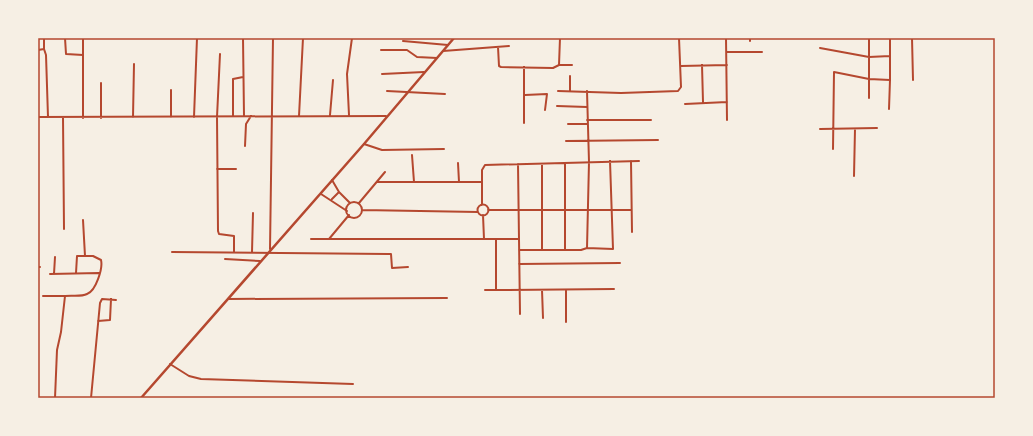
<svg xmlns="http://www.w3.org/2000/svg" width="1033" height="436" font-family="'Source Sans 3',sans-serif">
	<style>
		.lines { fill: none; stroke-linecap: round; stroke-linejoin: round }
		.minor { stroke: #b5482f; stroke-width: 2 }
		.tertiary { stroke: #b5482f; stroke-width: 2.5 }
		.neatline { fill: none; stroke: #b5482f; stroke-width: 1.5 }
	</style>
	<rect width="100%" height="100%" fill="#f6efe4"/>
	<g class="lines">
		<path class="minor" d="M65,38L66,54L83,55
			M83,38V118
			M243,38L244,116
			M726,38L727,120
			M912,38L913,80
			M403,41L448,45
			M750,41V38
			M498,47L499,66L501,67L553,68L559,65H572
			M820,48L869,57L890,56
			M44,49V38
			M38,50L44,49L46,55L48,117
			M381,50H407L417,57L437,58
			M443,51L509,46
			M727,52H762
			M220,54L217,117L218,231L219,234L234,236V251
			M559,65L560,38
			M702,65L703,102
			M681,66L727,65
			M382,74L424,72
			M570,76V90
			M101,83V118
			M387,91L445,94
			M558,91L621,93L678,91L681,87L679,38
			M587,91L589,162L587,248
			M525,95L547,94L545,110
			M869,98V38
			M685,104L727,102
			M557,106L587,107
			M889,109L890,80
			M330,115L333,80
			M349,115L347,74L352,38
			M233,116V79L243,77
			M299,116L303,38
			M38,117L386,116
			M63,117L64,229
			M133,117L134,64
			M171,117V90
			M194,117L197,38
			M587,120H651
			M524,123V67
			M568,124H587
			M820,129L877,128
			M566,141L658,140
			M364,144L382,150L444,149
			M245,146L246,124L251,116
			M833,149L834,72L869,79L890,80V38
			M412,155L414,182
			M631,161L632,232
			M458,163L459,182
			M518,164L520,314
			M542,164V250
			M565,164V250
			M217,169H236
			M854,176L855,129
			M332,180L339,192L350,203
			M377,182H482
			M321,194L347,211
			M332,199L339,192
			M346 210a8 8 0 1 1 16 0a8 8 0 1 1-16 0Z
			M359,203L385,172
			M477.5 210a5.5 5.5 0 1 1 11 0a5.5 5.5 0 1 1-11 0Z
			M482,205V170L485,165L639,161
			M362,210L478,212
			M488,210H631
			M83,220L85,256
			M311,239H484L483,215
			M329,239L349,215
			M484,239H519
			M496,239V290L614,289
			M270,249L273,38
			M519,250H581L587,248L613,249L610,161
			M172,252L388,254H391L392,268L408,267
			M252,252L253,213
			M225,259L260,261
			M519,264L620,263
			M38,267H40
			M50,274L99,273
			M54,274L55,257
			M485,290H496
			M542,290L543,318
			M566,290V322
			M43,296H65
			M228,299L447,298
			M98,321L110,320L111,299
			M170,364L189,376L201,379L353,384
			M55,398L57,350L61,332L65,296C72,295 81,297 87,294C96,291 103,268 101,260L93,256H77L76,273
			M91,398L100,303L102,299L116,300"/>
		<path class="tertiary" d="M141,398L364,144L454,38"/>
	</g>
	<rect width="1033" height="436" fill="none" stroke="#f6efe4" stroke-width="78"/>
	<rect x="39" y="39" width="955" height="358" class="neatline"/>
</svg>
